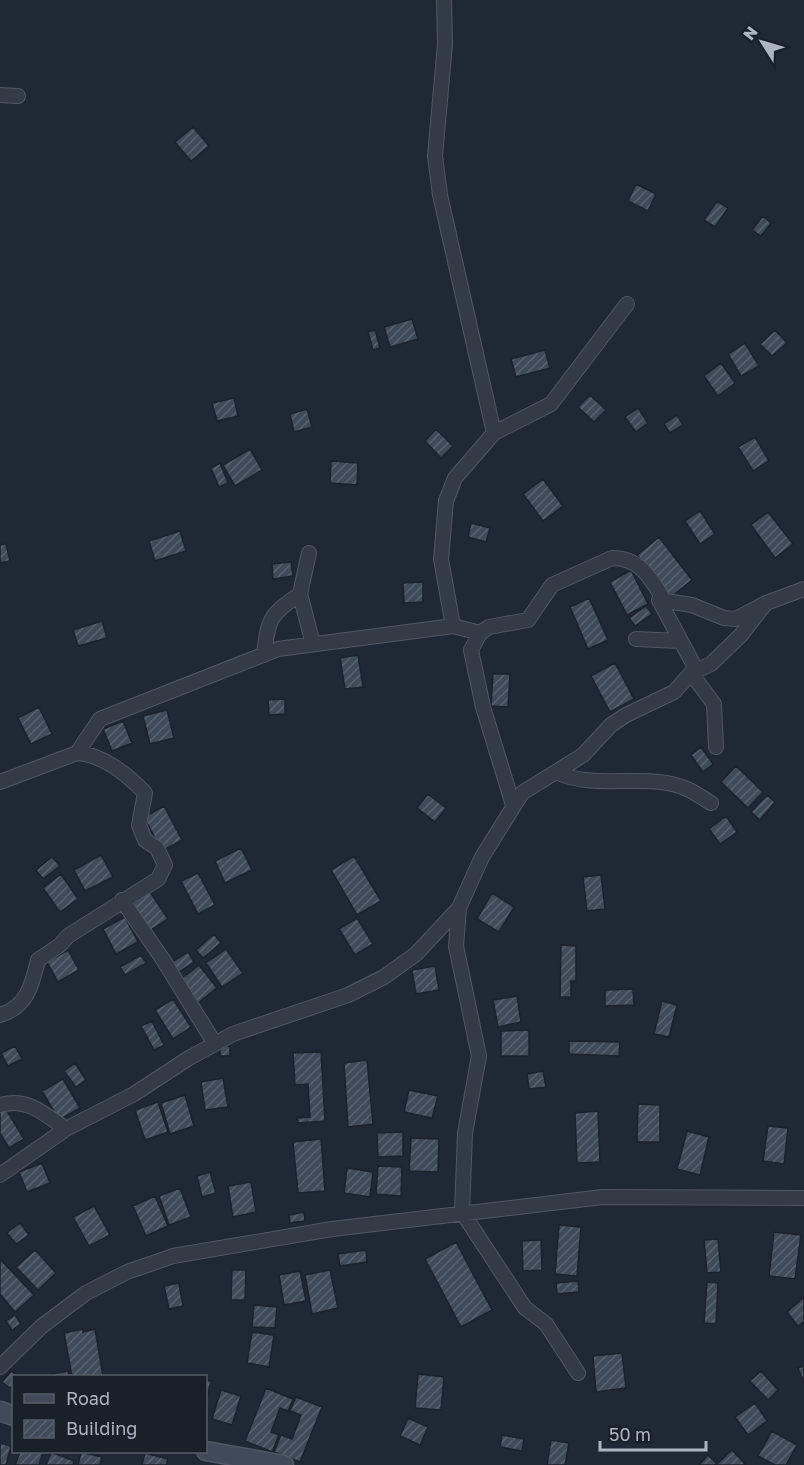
<svg xmlns="http://www.w3.org/2000/svg" width="804" height="1465" font-family="'Golos Text',sans-serif">
	<style>
		.building { fill: url(#building-hatch); stroke: #1a222c; stroke-width: 1.5 }
		.lines { fill: none; stroke-linecap: round; stroke-linejoin: round }
		.street-casing { stroke: #505864; stroke-width: 16 }
		.secondary-casing { stroke: #505864; stroke-width: 21 }
		.street { stroke: #333b46; stroke-width: 14 }
		.secondary { stroke: #414a59; stroke-width: 18 }
	</style>
	<defs>
		<pattern id="building-hatch" width="6" height="6" patternUnits="userSpaceOnUse" patternTransform="scale(1.5)"><rect width="6" height="6" fill="#404b5a"/><path d="M-1 1l2-2M0 6l6-6M5 7l2-2" fill="none" stroke="#596370"/></pattern>
	</defs>
	<rect width="100%" height="100%" fill="#1f2935"/>
	<path class="building" d="M193,127L209,146L191,161L175,142Z
		M636,184L656,194L648,211L628,201Z
		M717,201L728,208L715,227L704,220Z
		M763,216L771,223L761,236L752,230Z
		M412,319L418,339L390,347L384,327Z
		M375,330L380,348L373,350L368,332Z
		M775,330L787,343L772,356L760,344Z
		M745,343L759,366L741,376L728,354Z
		M545,350L550,368L516,377L511,359Z
		M721,363L735,383L718,396L704,376Z
		M590,395L606,410L594,422L578,407Z
		M234,398L238,416L217,421L212,403Z
		M638,408L648,423L636,432L625,417Z
		M307,409L312,427L294,432L290,414Z
		M677,415L683,425L670,433L664,424Z
		M436,429L453,446L441,458L425,441Z
		M755,437L769,461L753,471L738,447Z
		M250,449L262,470L235,486L223,465Z
		M331,461L358,463L357,485L330,483Z
		M220,463L228,483L219,487L211,468Z
		M543,479L563,506L543,521L523,494Z
		M700,511L715,534L700,544L685,521Z
		M768,512L793,544L775,558L751,525Z
		M471,523L490,528L486,542L468,537Z
		M180,531L186,551L155,561L149,541Z
		M659,537L692,580L671,597L637,555Z
		M6,544L10,561L0,563V545Z
		M291,562L293,576L273,579L272,564Z
		M631,570L648,604L627,615L610,582Z
		M423,582V602L404,603L403,583Z
		M589,598L608,640L588,649L570,607Z
		M646,606L652,614L635,626L629,618Z
		M102,621L107,638L78,646L73,630Z
		M358,655L363,687L345,689L340,658Z
		M615,663L634,699L610,712L591,676Z
		M493,674H510L508,707L491,706Z
		M285,699V714L269,715L268,700Z
		M39,707L52,734L31,744L18,718Z
		M167,710L174,738L150,744L143,716Z
		M123,721L132,743L112,751L103,729Z
		M701,747L713,764L703,772L691,755Z
		M736,766L763,792L748,808L721,782Z
		M428,794L446,808L435,822L417,808Z
		M767,795L775,802L760,820L751,812Z
		M164,806L182,840L162,851L144,817Z
		M726,816L737,832L720,844L709,829Z
		M241,848L252,870L225,883L215,861Z
		M101,855L113,877L85,891L74,870Z
		M354,856L381,901L357,915L331,870Z
		M52,857L60,866L43,879L36,870Z
		M198,873L215,905L198,914L181,881Z
		M61,874L78,899L60,912L43,888Z
		M601,875L605,909L587,911L583,877Z
		M150,892L168,919L148,932L130,906Z
		M492,893L514,907L499,932L477,919Z
		M125,917L138,942L116,954L103,929Z
		M357,918L373,944L355,955L339,929Z
		M214,934L221,943L203,958L196,950Z
		M561,945L576,946V981H571V997H560Z
		M226,949L243,973L222,987L206,963Z
		M68,950L79,970L58,982L47,962Z
		M188,952L194,962L179,972L172,962Z
		M141,955L146,963L125,975L120,967Z
		M199,965L217,988L198,1003L180,980Z
		M435,966L439,990L416,994L412,970Z
		M633,989L634,1005L605,1006V990Z
		M517,996L521,1022L498,1027L493,1000Z
		M173,999L191,1027L173,1039L155,1010Z
		M662,1001L677,1005L669,1037L654,1034Z
		M152,1021L164,1045L154,1050L141,1026Z
		M529,1030V1056H501V1031Z
		M569,1041L620,1042L619,1056L569,1054Z
		M15,1046L22,1059L8,1066L1,1053Z
		M220,1046H230V1056H220Z
		M321,1052L325,1121L298,1123L297,1118L310,1117L308,1084L295,1085L293,1053Z
		M367,1060L373,1124L348,1127L344,1063Z
		M75,1063L86,1080L76,1087L64,1071Z
		M543,1071L546,1087L529,1089L527,1074Z
		M223,1078L228,1107L205,1110L201,1082Z
		M63,1079L80,1108L59,1120L42,1091Z
		M409,1090L438,1096L432,1118L404,1112Z
		M185,1095L194,1126L170,1134L161,1103Z
		M158,1102L168,1132L145,1140L135,1110Z
		M638,1104L660,1105V1142H637Z
		M4,1106L24,1139L9,1148L0,1133V1108Z
		M598,1111L600,1162L577,1163L575,1113Z
		M768,1126L788,1128L784,1164L763,1161Z
		M687,1131L709,1137L700,1175L677,1169Z
		M403,1132V1156L378,1157L377,1133Z
		M411,1138L439,1139L438,1172L409,1171Z
		M321,1139L325,1191L298,1193L293,1142Z
		M42,1163L50,1183L27,1192L19,1172Z
		M378,1166L402,1167L401,1196L376,1194Z
		M347,1168L373,1172L370,1197L344,1193Z
		M210,1172L216,1193L202,1197L197,1176Z
		M251,1182L256,1212L233,1217L228,1186Z
		M180,1188L191,1217L169,1225L159,1196Z
		M155,1196L168,1226L146,1236L133,1206Z
		M94,1206L110,1235L89,1246L73,1217Z
		M304,1212L305,1221L290,1223L289,1215Z
		M20,1223L29,1235L16,1244L7,1233Z
		M559,1225L581,1227L577,1276L555,1274Z
		M774,1232L801,1235L795,1279L769,1276Z
		M718,1239L721,1272L707,1273L704,1240Z
		M541,1240L542,1270L523,1271L522,1241Z
		M456,1242L492,1310L461,1327L425,1259Z
		M35,1250L56,1273L38,1290L16,1267Z
		M366,1250L367,1262L340,1266L338,1254Z
		M0,1259L34,1295L15,1312L0,1294Z
		M232,1270H246L245,1300H231Z
		M330,1270L338,1308L312,1314L305,1275Z
		M300,1271L306,1301L284,1305L279,1275Z
		M578,1281L579,1292L557,1294L556,1283Z
		M707,1282L718,1283L716,1324L704,1323Z
		M179,1283L183,1306L169,1309L164,1286Z
		M804,1297V1321L798,1326L787,1312Z
		M254,1305L277,1307L275,1328L252,1327Z
		M15,1315L21,1324L12,1330L6,1321Z
		M83,1329V1332L95,1329L103,1376H72L64,1333Z
		M252,1332L274,1335L269,1367L247,1363Z
		M622,1353L626,1388L596,1392L593,1356Z
		M804,1366V1383L798,1368Z
		M11,1371L18,1376H14V1384L10,1388L2,1382Z
		M68,1371L69,1376H53L52,1374Z
		M761,1371L778,1390L768,1400L750,1381Z
		M418,1374L444,1377L441,1410L415,1408Z
		M206,1380L211,1381L206,1402Z
		M266,1388L293,1399L288,1411L280,1408L271,1432L279,1435L272,1452L245,1441Z
		M221,1390L241,1396L232,1425L212,1419Z
		M296,1397L322,1407L300,1462L274,1452L281,1435L292,1439L301,1415L290,1411Z
		M755,1403L767,1421L748,1435L735,1417Z
		M408,1418L428,1427L420,1445L400,1436Z
		M772,1431L797,1445L786,1465H775L758,1456Z
		M502,1435L524,1439L522,1451L500,1447Z
		M551,1440L569,1443L565,1465H547Z
		M0,1443L11,1446L6,1465H0Z
		M732,1450L746,1465H716Z
		M20,1452H43L39,1465H15Z
		M51,1452L74,1461L73,1465H46Z
		M81,1452L102,1457L100,1465H78Z
		M145,1453L168,1459L166,1465H142Z
		M708,1455L716,1463L714,1465H699Z"/>
	<g class="lines">
		<g class="street-casing">
			<path id="street" d="M444,0L445,44L435,156L440,195L494,433
				M0,95L18,96
				M300,594L313,644
				M659,600L697,671
				M453,626L441,559L446,501L455,478L494,433L551,404L627,304
				M636,639L680,641
				M264,655C268,618 270,615 300,594L309,553
				M691,673L714,704L716,747
				M77,753L100,719L278,649L453,626L480,633
				M558,773C598,790 642,773 682,787C692,790 702,798 711,803
				M0,782L77,753C102,754 128,775 145,793L139,825L145,840L157,848L165,865L158,879L68,936L60,945L38,960C32,985 27,1007 0,1015
				M513,805L483,707L471,650L480,633L489,627L528,620L552,585L612,558C638,558 649,575 661,595L659,600L692,605L724,618L736,619L766,603L804,589
				M122,900L164,961L215,1044
				M459,908L456,946L479,1056L465,1133L462,1212L525,1308L546,1324L578,1373
				M0,1105C28,1097 44,1114 66,1129
				M0,1175L66,1129L134,1094L189,1058L233,1034L348,995L384,977L416,954L459,908L482,857L522,793L583,755L611,725L626,715L674,692L691,673L711,664L741,635L766,603
				M0,1367L42,1326L86,1293L127,1272L173,1256L332,1229L603,1197L804,1198"/>
		</g>
		<g class="secondary-casing">
			<path id="secondary" d="M0,1411L14,1416
				M206,1451L284,1465"/>
		</g>
		<use href="#street" class="street"/>
		<use href="#secondary" class="secondary"/>
	</g>
	<rect x="12" y="1375" width="195" height="78" fill="#18202a" stroke="#545c67" stroke-width="1.5"/>
	<rect x="24" y="1394" width="30" height="9" fill="#414a59" stroke="#545c67" stroke-width="1.5"/>
	<text x="66" y="1405" font-size="18" fill="#adb5c3">Road</text>
	<rect x="24" y="1420" width="30" height="18" fill="url(#building-hatch)" stroke="#545c67" stroke-width="1.5"/>
	<text x="66" y="1435" font-size="18" fill="#adb5c3">Building</text>
	<g transform="translate(762 42) rotate(307)" stroke="#18202a" stroke-width="4.5" paint-order="stroke">
	<path d="M0-4.5L10 22L0 15L-10 22Z" fill="#adb5c3"/>
	<text y="-9" font-size="16" font-weight="bold" text-anchor="middle" fill="#adb5c3">N</text>
	</g>
	<path d="M600 1441v9h106v-9" fill="none" stroke="#adb5c3" stroke-width="3"/>
	<text x="609" y="1441" font-size="18" fill="#adb5c3" stroke="#18202a" stroke-width="4.5" paint-order="stroke">50 m</text>
</svg>
